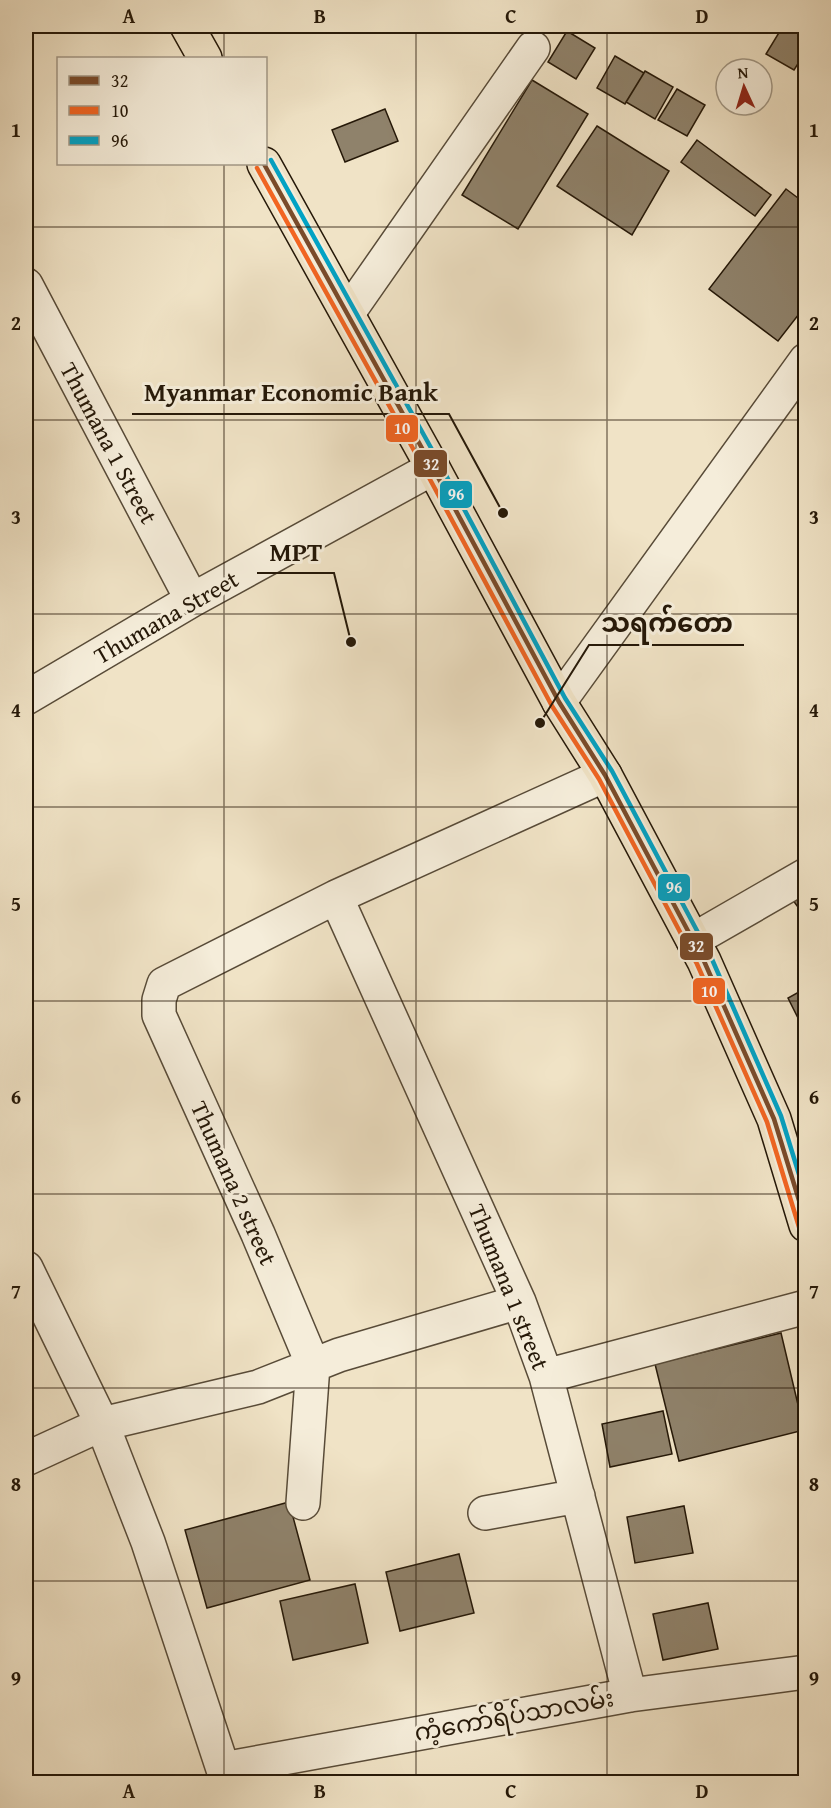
<svg xmlns="http://www.w3.org/2000/svg" width="831" height="1808" font-family="'Gentium Book Plus','Noto Sans Myanmar',serif">
	<style>
		.building { fill: #8f826b; stroke: #251808; stroke-width: 1.5 }
		.lines { fill: none; stroke-linecap: round; stroke-linejoin: round }
		.minor-casing { stroke: #584b38; stroke-width: 36 }
		.major-casing { stroke: #251808; stroke-width: 36 }
		.minor { stroke: #f5edda; stroke-width: 33 }
		.major { stroke: #f0e3c6; stroke-width: 33 }
		.bus-1-casing { stroke: #f5edda; stroke-width: 9 }
		.bus-2-casing { stroke: #f5edda; stroke-width: 9 }
		.bus-3-casing { stroke: #f5edda; stroke-width: 9 }
		.bus-1 { stroke: #7a4b2a; stroke-width: 4.5 }
		.bus-2 { stroke: #f26522; stroke-width: 4.5 }
		.bus-3 { stroke: #02a2c4; stroke-width: 4.5 }
		.grid { fill: none; stroke: #251808; stroke-width: 1.5; stroke-opacity: 0.55 }
		.labels { text-anchor: middle; dominant-baseline: central; stroke-width: 6; stroke-linejoin: round; paint-order: stroke }
		.street-label { font-size: 24px; fill: #251808; stroke: #f5edda }
		.leader { fill: none; stroke: #251808; stroke-width: 2 }
		.callout-dot { fill: #251808; stroke: #f5edda; stroke-width: 2 }
		.callout-label { font-size: 26px; text-anchor: middle; font-weight: bold; fill: #251808; stroke: #f5edda; stroke-width: 6; stroke-linejoin: round; paint-order: stroke }
		.line-badge { stroke: #f5edda; stroke-width: 2 }
		.badge-label { font-size: 16px; text-anchor: middle; font-weight: bold; fill: #fff }
		.neatline { fill: none; stroke: #251808; stroke-width: 2 }
		.grid-label { font-size: 20px; text-anchor: middle; font-weight: bold; fill: #251808 }
	</style>
	<rect width="100%" height="100%" fill="#f0e3c6"/>
	<filter id="stains"><feTurbulence type="fractalNoise" baseFrequency=".00333" numOctaves="4"/><feColorMatrix values="0 0 0 0 .2 0 0 0 0 .09 0 0 0 0 .02 0 0 0 .5 -.17"/></filter>
	<radialGradient id="worn" r=".72"><stop offset=".6" stop-color="#630" stop-opacity="0"/><stop offset="1" stop-color="#630" stop-opacity=".3"/></radialGradient>
	<path class="building" d="M783,26H790L806,35V51L794,70L766,54Z
		M567,31L595,48L576,79L548,62Z
		M615,56L644,73L625,104L597,88Z
		M645,71L673,87L655,119L626,102Z
		M532,80L588,114L518,229L462,195Z
		M677,89L705,105L687,136L658,120Z
		M385,109L398,141L345,162L332,130Z
		M597,126L669,171L632,235L557,186Z
		M697,140L771,195L755,216L681,162Z
		M786,189L806,204V305L778,341L709,289Z
		M806,890V918L792,899Z
		M806,988V1034L788,998Z
		M781,1333L804,1430L679,1461L655,1364Z
		M663,1411L672,1454L610,1467L602,1424Z
		M289,1502L310,1580L207,1608L185,1530Z
		M684,1506L693,1553L635,1563L627,1517Z
		M459,1554L474,1613L400,1631L386,1572Z
		M355,1584L368,1643L293,1660L280,1601Z
		M708,1603L718,1649L663,1660L653,1614Z"/>
	<g class="lines">
		<g class="minor-casing">
			<path id="minor" d="M26,285L192,600
				M348,313L533,48
				M26,698L192,600L433,468
				M559,702L806,360
				M336,897L519,1302L546,1376L630,1695
				M693,940L806,875
				M26,1268L102,1424L148,1542L223,1769
				M546,1376L806,1307
				M26,1459L102,1424L258,1387L339,1355L519,1302
				M303,1503L313,1365L258,1234L159,1015V1000L164,984L336,897L605,775
				M485,1513L578,1496
				M223,1769L630,1695L806,1672"/>
		</g>
		<g class="major-casing">
			<path id="major" d="M187,26L205,58
				M264,164L433,468L559,702L605,775L704,961L774,1119L806,1225"/>
		</g>
		<use href="#minor" class="minor"/>
		<use href="#major" class="major"/>
		<g class="bus-1-casing">
			<path id="bus-1" d="M264,164L433,468L559,702L605,775L704,961L774,1119L806,1223"/>
		</g>
		<g class="bus-2-casing">
			<path id="bus-2" d="M257,168L426,472L552,706L599,779L697,964L767,1122L799,1227"/>
		</g>
		<g class="bus-3-casing">
			<path id="bus-3" d="M271,160L440,464L565,698L612,771L711,957L781,1116L806,1197"/>
		</g>
		<use href="#bus-1" class="bus-1"/>
		<use href="#bus-2" class="bus-2"/>
		<use href="#bus-3" class="bus-3"/>
	</g>
	<path class="grid" d="M224,26V58M416,26V1782M607,26V1782M224,164V1782M26,227H806M26,420H806M26,614H806M26,807H806M26,1001H806M26,1194H806M26,1388H806M26,1581H806"/>
	<g class="labels">
		<g class="street-label">
			<text transform="translate(109 443) rotate(62)">Thumana 1 Street</text>
			<text transform="translate(166 617) rotate(-30)">Thumana Street</text>
			<text transform="translate(234 1183) rotate(66)">Thumana 2 street</text>
			<text transform="translate(509 1287) rotate(68)">Thumana 1 street</text>
			<text transform="translate(514 1715) rotate(-10)">ကံ့ကော်ရိပ်သာလမ်း</text>
		</g>
	</g>
	<path class="leader" d="M503 513L449 414H132M351 642L334 573H257M540 723L589 645H744"/>
	<g class="callout-dot">
		<circle cx="503" cy="513" r="6"/>
		<circle cx="351" cy="642" r="6"/>
		<circle cx="540" cy="723" r="6"/>
	</g>
	<g class="callout-label">
		<text x="291" y="401">Myanmar Economic Bank</text>
		<text x="296" y="561">MPT</text>
		<text x="667" y="632">သရက်တော</text>
	</g>
	<g class="line-badge">
		<rect x="385" y="414" width="34" height="29" rx="6" fill="#f26522"/>
		<rect x="413" y="449" width="35" height="29" rx="6" fill="#7a4b2a"/>
		<rect x="439" y="480" width="34" height="29" rx="6" fill="#02a2c4"/>
		<rect x="657" y="873" width="34" height="29" rx="6" fill="#02a2c4"/>
		<rect x="679" y="932" width="35" height="29" rx="6" fill="#7a4b2a"/>
		<rect x="692" y="977" width="34" height="28" rx="6" fill="#f26522"/>
	</g>
	<g class="badge-label">
		<text x="402" y="434">10</text>
		<text x="431" y="470">32</text>
		<text x="456" y="500">96</text>
		<text x="674" y="893">96</text>
		<text x="696" y="952">32</text>
		<text x="709" y="997">10</text>
	</g>
	<rect width="831" height="1808" fill="none" stroke="#f0e3c6" stroke-width="66"/>
	<rect x="57" y="57" width="210" height="108" fill="#f5edda" stroke="#a29886" stroke-width="1.5"/>
	<rect x="69" y="76" width="30" height="9" fill="#7a4b2a" stroke="#a29886" stroke-width="1.5"/>
	<text x="111" y="87" font-size="18" fill="#251808">32</text>
	<rect x="69" y="106" width="30" height="9" fill="#f26522" stroke="#a29886" stroke-width="1.5"/>
	<text x="111" y="117" font-size="18" fill="#251808">10</text>
	<rect x="69" y="136" width="30" height="9" fill="#02a2c4" stroke="#a29886" stroke-width="1.5"/>
	<text x="111" y="147" font-size="18" fill="#251808">96</text>
	<g transform="translate(744 87) rotate(356)"><circle r="28" fill="#f5edda" stroke="#a29886" stroke-width="1.5"/>
	<path d="M0-4.5L10 22L0 15L-10 22Z" fill="#8f2418"/>
	<text y="-9" font-size="16" font-weight="bold" text-anchor="middle" fill="#251808">N</text>
	</g>
	<rect x="33" y="33" width="765" height="1742" class="neatline"/>
	<g class="grid-label">
		<text x="129" y="23">A</text>
		<text x="320" y="23">B</text>
		<text x="511" y="23">C</text>
		<text x="702" y="23">D</text>
		<text x="16" y="137">1</text>
		<text x="814" y="137">1</text>
		<text x="16" y="330">2</text>
		<text x="814" y="330">2</text>
		<text x="16" y="524">3</text>
		<text x="814" y="524">3</text>
		<text x="16" y="717">4</text>
		<text x="814" y="717">4</text>
		<text x="16" y="911">5</text>
		<text x="814" y="911">5</text>
		<text x="16" y="1104">6</text>
		<text x="814" y="1104">6</text>
		<text x="16" y="1298">7</text>
		<text x="814" y="1298">7</text>
		<text x="16" y="1491">8</text>
		<text x="814" y="1491">8</text>
		<text x="16" y="1685">9</text>
		<text x="814" y="1685">9</text>
		<text x="129" y="1798">A</text>
		<text x="320" y="1798">B</text>
		<text x="511" y="1798">C</text>
		<text x="702" y="1798">D</text>
	</g>
	<rect width="100%" height="100%" filter="url(#stains)"/>
	<rect width="100%" height="100%" fill="url(#worn)"/>
</svg>
